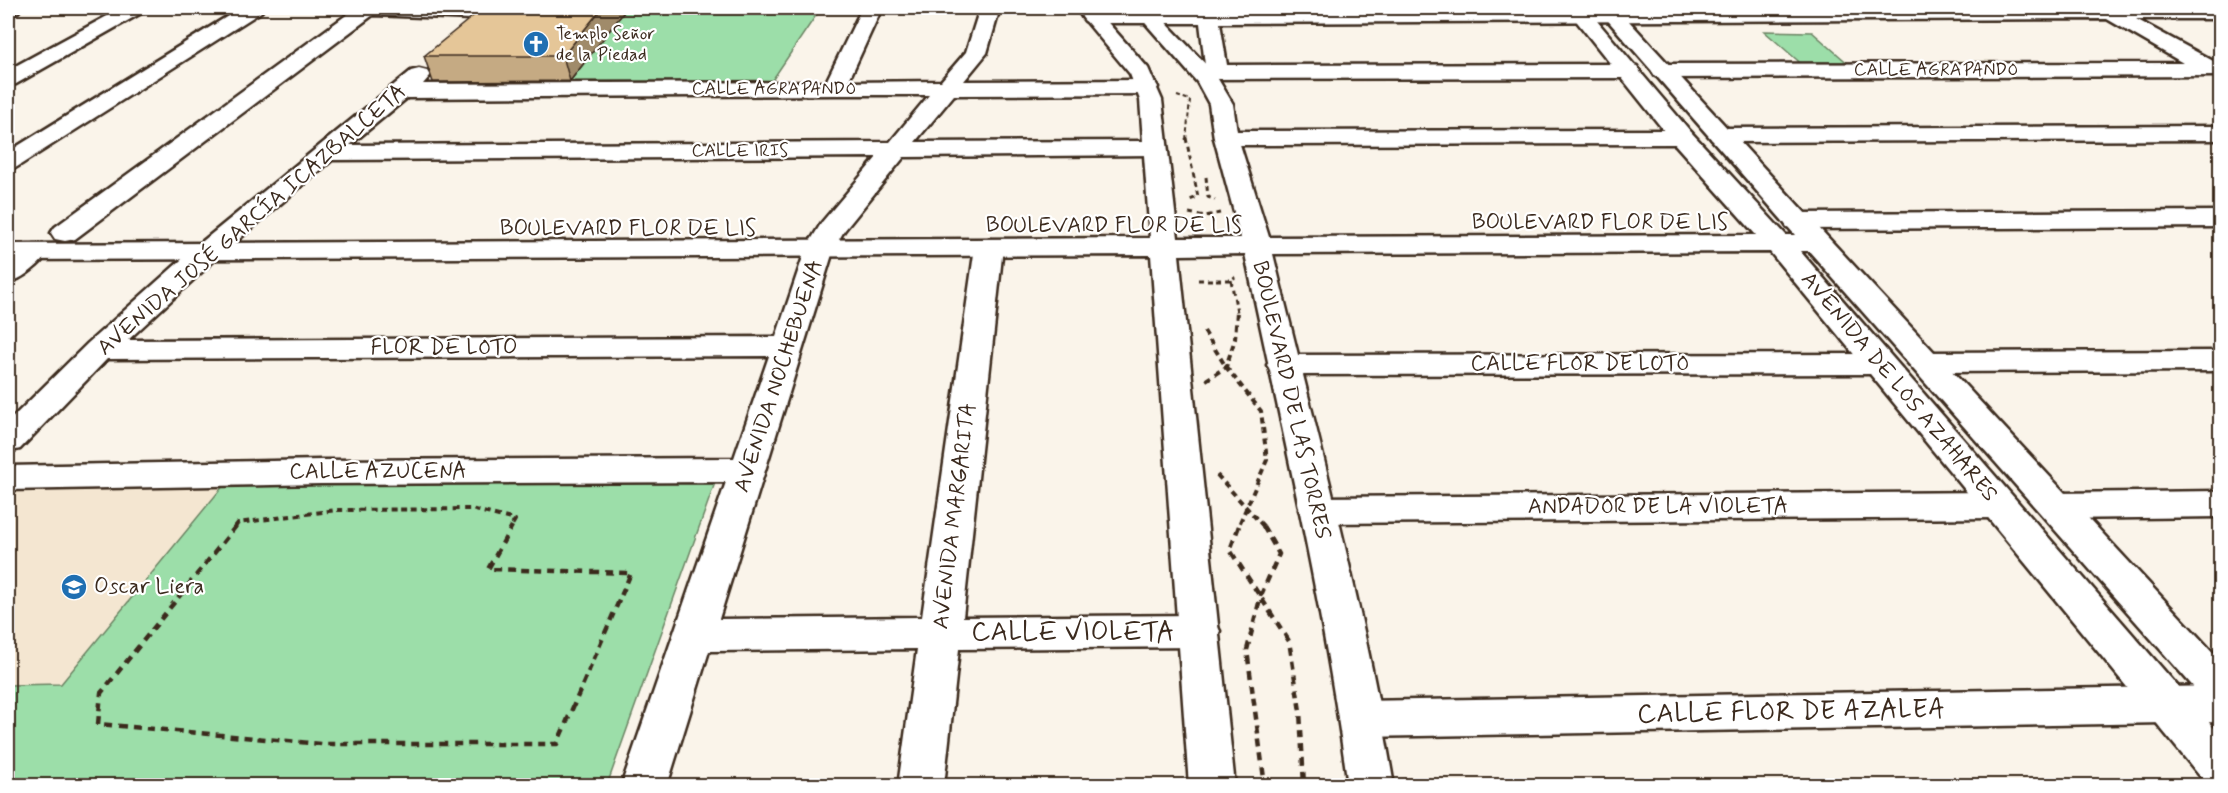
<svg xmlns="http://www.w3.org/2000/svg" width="2228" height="793" font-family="Mynerve,sans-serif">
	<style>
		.built { fill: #f4e6d1 }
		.green { fill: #9cdea9; stroke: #6c8464; stroke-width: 1.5 }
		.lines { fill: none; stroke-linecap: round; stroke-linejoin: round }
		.minor-casing { stroke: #3b2a1e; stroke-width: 5 }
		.tertiary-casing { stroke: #3b2a1e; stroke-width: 5 }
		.path-far3 { stroke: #3b2a1e; stroke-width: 2; stroke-dasharray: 4 3; stroke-linecap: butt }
		.path-far2 { stroke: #3b2a1e; stroke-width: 3; stroke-dasharray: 5 4; stroke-linecap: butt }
		.path-far1 { stroke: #3b2a1e; stroke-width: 4; stroke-dasharray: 6 4.5; stroke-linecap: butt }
		.path { stroke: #3b2a1e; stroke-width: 4.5; stroke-dasharray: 8 6; stroke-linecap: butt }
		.minor { fill: #fff; fill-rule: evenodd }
		.tertiary { fill: #fff; fill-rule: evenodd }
		.wall { fill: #c5aa83; stroke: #3b2a1e; stroke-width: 1.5 }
		.shaded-wall { fill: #a08b6a; stroke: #3b2a1e; stroke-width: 1.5 }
		.building { fill: #e5c698; stroke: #3b2a1e; stroke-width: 1.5 }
		.labels { text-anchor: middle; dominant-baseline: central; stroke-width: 4.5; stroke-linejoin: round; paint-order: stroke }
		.far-poi-label { font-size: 18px; fill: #3b2a1e; stroke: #fff; text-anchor: start }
		.far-street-label { font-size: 18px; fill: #3b2a1e; stroke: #fff }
		.street-label { font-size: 22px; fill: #3b2a1e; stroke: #fff }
		.poi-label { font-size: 22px; fill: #3b2a1e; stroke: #fff; text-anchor: start }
		.near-street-label { font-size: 27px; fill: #3b2a1e; stroke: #fff }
	</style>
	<rect width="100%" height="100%" fill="#faf4ea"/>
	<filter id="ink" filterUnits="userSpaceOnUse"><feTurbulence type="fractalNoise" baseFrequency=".0167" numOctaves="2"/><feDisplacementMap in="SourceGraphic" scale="12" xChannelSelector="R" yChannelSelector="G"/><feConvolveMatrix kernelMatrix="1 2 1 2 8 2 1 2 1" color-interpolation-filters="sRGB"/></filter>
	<g filter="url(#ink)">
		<path class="built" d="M224,485L61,684L8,685V489Z"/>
		<path class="green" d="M627,8H821L771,82L570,81Z
			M1764,31L1812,32L1851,66H1804Z
			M716,480L607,785H8V685L61,684L224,485Z"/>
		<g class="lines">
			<g class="minor-casing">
				<path id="minor" d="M8,8H21L18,12L8,15Z
					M122,8H146L143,12L16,84L8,86V70Z
					M241,8H264L261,12L17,167L8,169V152Z
					M349,8H483L502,10L505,14L502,18L495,20L373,15L75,239L65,241L55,239L51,233L55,227L352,11Z
					M862,8H882L848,82L941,81L966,52L980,8H1000L987,53L964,81L1147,80L1155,82L1158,87L1155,92L1147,94L954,95L915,142L1154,141L1163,143L1166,148L1163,153L1154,155L904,157L844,231L834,248L719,619L922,617L975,247L979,241L989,239L999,241L1003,247L963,617L1200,615L1214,620L1220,631L1214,642L1200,647L959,649L944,786H898L917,649L709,651L667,786H621L726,482L321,484L8,490V466L321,460L734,458L769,356L107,359L20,449L8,452V422L88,343L198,245L411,71L419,69L427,71L430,76L423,84L826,82ZM835,95H929L890,142L350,145L407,98ZM877,157L822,222L806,248L776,337L128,340L218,257L332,160Z
					M2220,8V19H2136L2215,62L2220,63V76L1663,78L1655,76L1652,71L1655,66L1663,64L2183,63L2107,19L1220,23L1227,65L1629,64L1637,66L1640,71L1637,76L1629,78L1201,79L1193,77L1190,72L1193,67L1205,65L1200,23H1092L1085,21L1082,17L1085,13L1092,11Z
					M2220,126V140L1721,142L1712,140L1709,135L1712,130L1721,128Z
					M1682,130L1691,132L1694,137L1691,142L1682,144L1226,145L1217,143L1214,138L1217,133L1226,131Z
					M2220,211V227L1797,229L1787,227L1783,221L1787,215L1797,213Z
					M35,244L45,246L49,252C40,265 23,279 8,283V260L25,246Z
					M2220,351V371L1927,372L1916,369L1911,362L1916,355L1927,352Z
					M1877,354L1888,357L1893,364L1888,371L1877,374L1283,375L1272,372L1267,365L1272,358L1283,355Z
					M2220,491V517L2057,519L2044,515L2039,506L2044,497L2057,493Z
					M1998,492L2011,496L2016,505L2011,514L1998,518L1317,523L1304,519L1299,510L1304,501L1317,497Z
					M2220,686V722L1361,737L1345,732L1339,719L1345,706L1361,701Z"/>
			</g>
			<g class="tertiary-casing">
				<path id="tertiary" d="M1075,8H1095L1148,68L1162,100L1178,238H1241L1214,138L1209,104L1197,82L1132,8H1152L1215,74L1233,104L1238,138L1269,237L1756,235L1673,142L1566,8H1586L1691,132L1786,235H1795L1597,8H1617L1807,215L2220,660V705L2205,700L1809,251H1800L2220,735V786L2204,781L1770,252L1273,254C1316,430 1364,607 1394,786H1348C1324,607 1282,430 1245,254L1179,255L1235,786H1189L1151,255L8,260V244L1150,238L1140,100L1130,74Z"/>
			</g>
			<path class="path-far3" d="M1177,96L1190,100L1186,140"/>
			<path class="path-far2" d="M1186,138L1198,197L1187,201
				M1206,177L1208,197L1215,200
				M1189,213L1205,216L1220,213
				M1198,280H1231L1235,277
				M1231,280L1237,312"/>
			<path class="path-far1" d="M1204,331L1226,367L1261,411L1267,460L1238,527
				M1206,380L1226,367L1235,339L1237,311
				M1217,475L1264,527
				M235,527L238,523L337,510L471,509L515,520L511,527"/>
			<path class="path" d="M236,526L101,693L98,724L322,744H557L631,573L488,569L512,526
				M1239,526L1230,550L1289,641L1300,711L1304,786
				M1263,526L1279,554L1261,595L1247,650L1265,786"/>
			<use href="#minor" class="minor"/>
			<use href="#tertiary" class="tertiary"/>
		</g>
		<path class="wall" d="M627,8L570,81L433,82L424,56Z"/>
		<path class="shaded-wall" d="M602,8H627L570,81L563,56Z"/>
		<path class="building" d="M483,8H602L563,56H424Z"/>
	</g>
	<defs>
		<g id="church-disc" transform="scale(1.35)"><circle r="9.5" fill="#1f6fb2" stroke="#fff"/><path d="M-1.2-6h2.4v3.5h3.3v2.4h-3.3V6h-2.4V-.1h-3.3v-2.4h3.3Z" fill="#fff"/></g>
		<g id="school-disc" transform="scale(1.35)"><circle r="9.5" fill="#1f6fb2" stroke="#fff"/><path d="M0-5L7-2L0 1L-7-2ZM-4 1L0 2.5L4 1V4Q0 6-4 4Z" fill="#fff"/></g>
	</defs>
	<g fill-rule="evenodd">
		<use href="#church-disc" x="536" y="44"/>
		<use href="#school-disc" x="74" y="587"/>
	</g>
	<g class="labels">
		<g class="far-poi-label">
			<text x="556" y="34">Templo Señor<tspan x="556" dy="21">de la Piedad</tspan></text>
		</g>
		<g class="far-street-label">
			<text x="1936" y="70">CALLE AGRAPANDO</text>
			<text x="774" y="89">CALLE AGRAPANDO</text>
			<text x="740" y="151">CALLE IRIS</text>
		</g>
		<g class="street-label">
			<text transform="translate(252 220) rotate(-41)">AVENIDA JOSÉ GARCÍA ICAZBALCETA</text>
			<text x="1600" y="223">BOULEVARD FLOR DE LIS</text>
			<text x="1114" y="226">BOULEVARD FLOR DE LIS</text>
			<text x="628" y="229">BOULEVARD FLOR DE LIS</text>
			<text x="444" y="348">FLOR DE LOTO</text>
			<text x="1580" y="364">CALLE FLOR DE LOTO</text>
			<text transform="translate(779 376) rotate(-72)">AVENIDA NOCHEBUENA</text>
			<text transform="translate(1899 387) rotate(50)">AVENIDA DE LOS AZAHARES</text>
			<text transform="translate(1291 400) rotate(77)">BOULEVARD DE LAS TORRES</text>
			<text x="378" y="472">CALLE AZUCENA</text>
			<text x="1658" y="507">ANDADOR DE LA VIOLETA</text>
			<text transform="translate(955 516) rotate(-83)">AVENIDA MARGARITA</text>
		</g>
		<g class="poi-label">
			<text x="94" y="587">Oscar Liera</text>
		</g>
		<g class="near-street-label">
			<text x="1073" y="632">CALLE VIOLETA</text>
			<text transform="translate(1791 712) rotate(-1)">CALLE FLOR DE AZALEA</text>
		</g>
	</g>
	<rect width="2228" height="793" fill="none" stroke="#fff" stroke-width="30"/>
	<rect x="15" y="15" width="2198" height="763" fill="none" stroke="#3b2a1e" stroke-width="2" filter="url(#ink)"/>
</svg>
